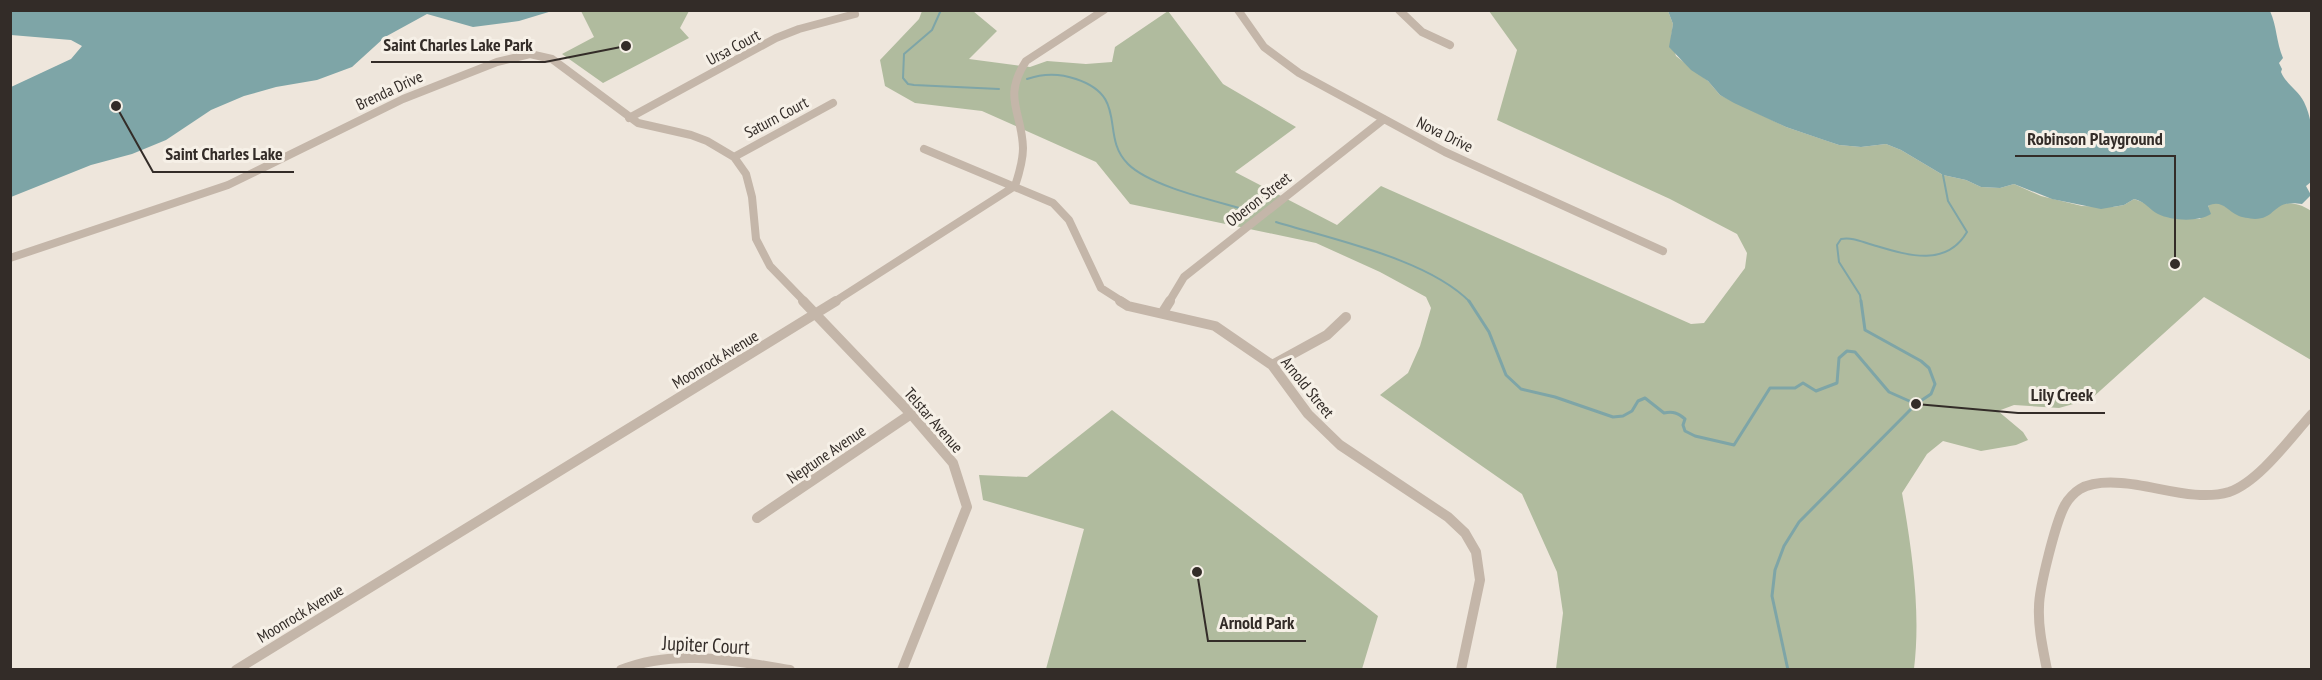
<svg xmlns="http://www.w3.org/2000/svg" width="2322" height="680" font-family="'PT Sans Narrow',sans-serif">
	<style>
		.green { fill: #b0bb9e }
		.water { fill: #7ea5a7 }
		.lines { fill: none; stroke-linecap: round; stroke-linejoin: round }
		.stream-far1 { stroke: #7ea5a7; stroke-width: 2 }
		.stream { stroke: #7ea5a7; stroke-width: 3 }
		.minor-far1 { stroke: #c4b6a9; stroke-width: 8 }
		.minor { stroke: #c4b6a9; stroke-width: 10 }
		.labels { text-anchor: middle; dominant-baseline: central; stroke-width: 6; stroke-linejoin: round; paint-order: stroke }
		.street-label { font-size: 16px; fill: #332c28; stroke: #f6f0e7 }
		.near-street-label { font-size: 20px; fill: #332c28; stroke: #f6f0e7 }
		.leader { fill: none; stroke: #332c28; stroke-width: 2 }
		.callout-dot { fill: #332c28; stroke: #f6f0e7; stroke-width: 2 }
		.callout-label { font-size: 18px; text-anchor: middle; font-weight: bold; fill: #332c28; stroke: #f6f0e7; stroke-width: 6; stroke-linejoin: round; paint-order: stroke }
	</style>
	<rect width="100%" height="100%" fill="#eee6dc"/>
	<path class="green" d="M581,11H689L680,28L689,38L603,83L562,54L594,37Z
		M922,11H973L997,31L969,59L1030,67L1047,61L1086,64L1112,62L1115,47L1168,11L1223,84L1296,127L1235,172L1337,225L1381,186L1691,324L1704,323L1745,268L1747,253L1737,234L1670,199L1497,120L1517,50L1489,11H1668L1673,24L1671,39L1676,56L1708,81L1720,95L1786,127L1839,145L1861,147L1886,144L1901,150L1943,175L1966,180L1981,187L2000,188L2014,184L2041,196L2082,206L2113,207L2124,205L2134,199L2150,205L2164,216L2200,219C2203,215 2207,206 2211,204C2220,199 2225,209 2233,210C2261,214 2286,192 2311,211V360L2204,297L2091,399L2059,408L2014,405L1998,411L2023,432L2028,440L2016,445L1981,451L1943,441L1927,454L1902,493C1912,551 1921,611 1914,669H1556L1563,613L1557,572L1522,494L1380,395L1408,373L1420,346L1431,308L1426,297L1380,272L1316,243L1130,204L1096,162L982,111L915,103L885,86L880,60L919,19Z
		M1112,410L1378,616L1362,669H1046L1084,529L983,500L979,475L1027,477Z"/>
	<path class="water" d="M11,10H552V11L519,21L473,27L427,14L385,37L352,67L317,80L276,87L244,96L211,110L166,140L132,154L91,165L11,197V87L71,59L82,46L71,40L11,35Z
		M1668,11H2270C2277,26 2276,42 2283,58L2279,63L2282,69L2281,72C2286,84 2298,90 2304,102C2316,126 2312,156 2311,182L2306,186L2311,195L2302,204C2272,199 2277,219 2255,219C2249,218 2242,218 2237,215C2227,210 2221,199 2208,206L2211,214C2199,222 2172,221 2158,214C2148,209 2148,203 2134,199L2124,205L2101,209L2052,199L2014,184L2000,188L1981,187L1966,180L1943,175L1901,150L1886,144L1861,147L1839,145L1824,140L1786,127L1734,103L1720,95L1708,81L1691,70L1669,47L1673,24Z"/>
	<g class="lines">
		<path class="stream-far1" d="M941,10L932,30L904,54L903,78L908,84L914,85L999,89
			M1027,79C1044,73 1059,73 1076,79C1130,97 1099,135 1128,164C1150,186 1212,200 1243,209
			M1276,222C1334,240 1428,259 1470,302
			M1861,302L1860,295L1839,262L1837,245L1841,239C1853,237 1862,242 1873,245C1907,255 1946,268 1967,232L1948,201L1943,175"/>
		<path class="stream" d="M1469,301L1489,332L1506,375L1521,389L1555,397L1613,417L1623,416L1632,411L1638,401L1645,398L1664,413C1673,411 1678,413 1685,419L1683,425L1685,431L1695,436L1734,445L1770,388H1795L1803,383L1816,391L1837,383L1839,358L1847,351L1855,352L1889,392L1916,404
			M1788,670L1772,596L1775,570L1784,546L1799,522L1916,404L1931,394L1935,384L1929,368L1921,361L1865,330L1861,301"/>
		<path class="minor-far1" d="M1238,10L1264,47L1299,73L1445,152L1663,251
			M1399,10L1422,32L1450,45
			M629,118L776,38L799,29L855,14
			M924,149L1053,203L1069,220L1101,288L1123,302
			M734,157L833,103
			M10,258L228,185L403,99L497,62L530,54L552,59L638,123L691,135L707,141L734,157L746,174L752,197L756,239L770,266L805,302
			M834,302L1015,186C1019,174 1023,161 1023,148C1022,111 1002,98 1026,61L1104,10
			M1169,302L1184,277L1384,119"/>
		<path class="minor" d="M803,301L911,414L953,463L967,507L902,670
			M1120,301L1128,306L1215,326L1272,365L1308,414L1340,445L1448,517L1465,533L1476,552L1480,580L1461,670
			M1163,312L1170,301
			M1272,365L1327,335L1346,317
			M757,518L911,414
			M236,670L836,301
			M621,670C675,648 735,661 790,670
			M2047,670C2043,649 2038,628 2039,607C2039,588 2056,521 2065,505C2068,499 2075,492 2080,489C2092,482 2108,482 2121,483C2155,485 2196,502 2229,492C2259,482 2291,437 2312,414"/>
	</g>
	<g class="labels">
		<g class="street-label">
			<text transform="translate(733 47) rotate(-28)">Ursa Court</text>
			<text transform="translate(389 90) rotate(-25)">Brenda Drive</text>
			<text transform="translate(776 117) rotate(-28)">Saturn Court</text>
			<text transform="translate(1445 134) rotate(26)">Nova Drive</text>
			<text transform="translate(1258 199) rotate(-38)">Oberon Street</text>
			<text transform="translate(715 359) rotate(-31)">Moonrock Avenue</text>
			<text transform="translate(1308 387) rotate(51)">Arnold Street</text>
			<text transform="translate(934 420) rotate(49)">Telstar Avenue</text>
			<text transform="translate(826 454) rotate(-34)">Neptune Avenue</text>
			<text transform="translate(300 613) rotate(-31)">Moonrock Avenue</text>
		</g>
		<g class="near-street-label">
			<text transform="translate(706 645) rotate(3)">Jupiter Court</text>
		</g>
	</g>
	<path class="leader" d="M626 46L545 62H371M2175 264L2175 156H2015M116 106L153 172H294M1916 404L2018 413H2105M1197 572L1208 641H1306"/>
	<g class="callout-dot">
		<circle cx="626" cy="46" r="6"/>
		<circle cx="2175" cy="264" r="6"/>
		<circle cx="116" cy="106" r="6"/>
		<circle cx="1916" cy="404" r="6"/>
		<circle cx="1197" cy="572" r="6"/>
	</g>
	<g class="callout-label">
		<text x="458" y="51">Saint Charles Lake Park</text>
		<text x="2095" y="145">Robinson Playground</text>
		<text x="224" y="160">Saint Charles Lake</text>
		<text x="2062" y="401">Lily Creek</text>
		<text x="1257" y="629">Arnold Park</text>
	</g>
	<rect width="2322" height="680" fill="none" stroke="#332c28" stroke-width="24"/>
</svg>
